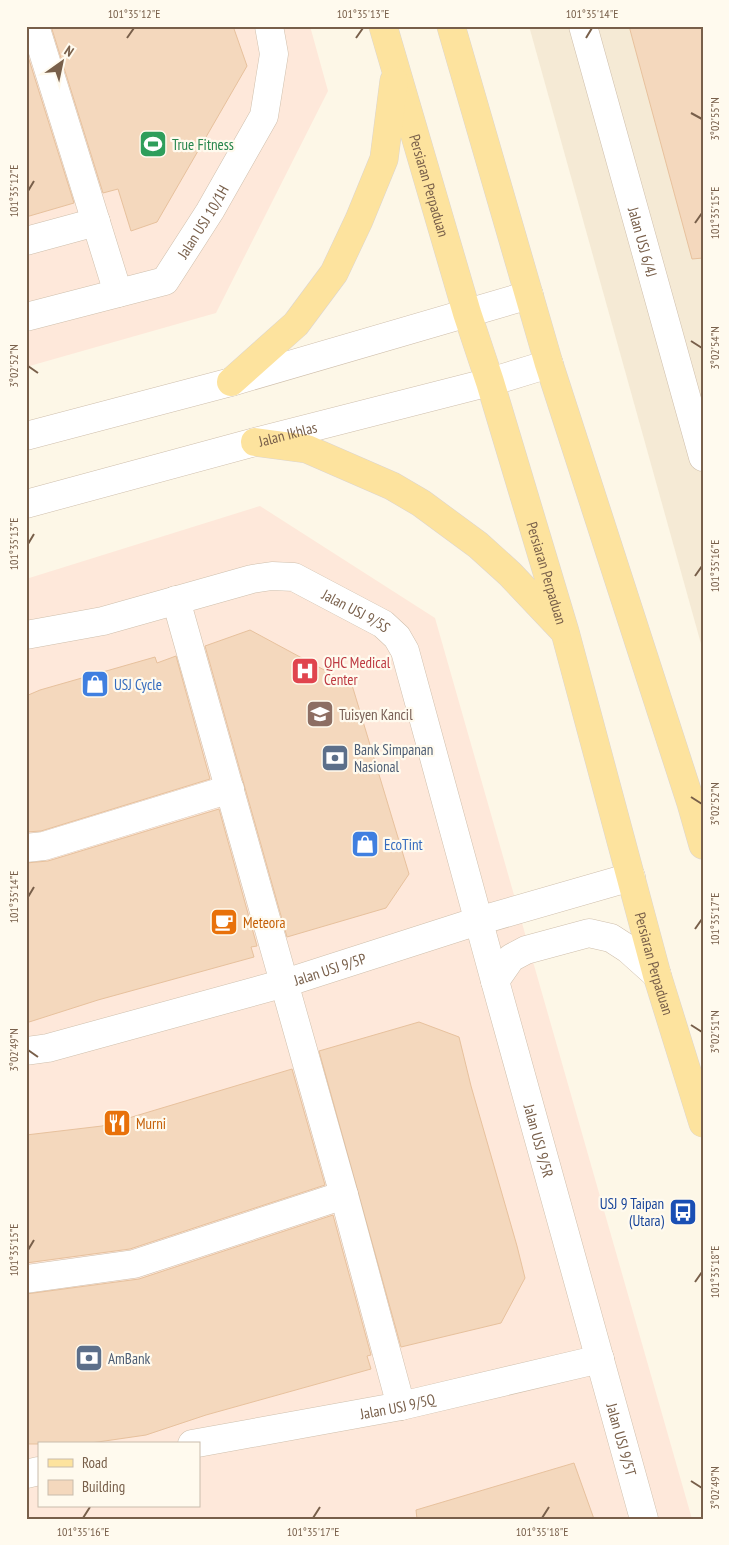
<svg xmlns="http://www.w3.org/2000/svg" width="729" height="1545" font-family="'PT Sans Narrow',sans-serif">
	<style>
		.residential { fill: #f5ead5 }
		.commercial { fill: #fee8da; fill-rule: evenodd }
		.building { fill: #f4d8bd; stroke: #e7c19d }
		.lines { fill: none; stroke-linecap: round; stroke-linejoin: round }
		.minor-casing { stroke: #cfbfac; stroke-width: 29 }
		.major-casing { stroke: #dcd5d0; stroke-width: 29 }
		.minor { stroke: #fff; stroke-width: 28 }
		.major { stroke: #fde39e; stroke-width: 28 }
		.ticks { fill: none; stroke: #785f4a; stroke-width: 2 }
		.labels { text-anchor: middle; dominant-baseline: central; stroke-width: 4.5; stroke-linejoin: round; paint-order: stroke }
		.leisure-label { font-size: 15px; fill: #27864d; stroke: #fffaee; text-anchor: start }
		.street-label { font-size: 15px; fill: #785f4a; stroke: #fffaee }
		.health-label { font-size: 15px; fill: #be3a42; stroke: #fffaee; text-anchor: start }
		.shop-label { font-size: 15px; fill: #366cbe; stroke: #fffaee; text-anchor: start }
		.education-label { font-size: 15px; fill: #785e54; stroke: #fffaee; text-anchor: start }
		.service-label { font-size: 15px; fill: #4e5e75; stroke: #fffaee; text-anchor: start }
		.food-label { font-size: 15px; fill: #c56008; stroke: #fffaee; text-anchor: start }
		.transit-label { font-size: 15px; fill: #164399; stroke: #fffaee; text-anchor: end }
		.neatline { fill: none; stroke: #785f4a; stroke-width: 2 }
		.ticks-label { font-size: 12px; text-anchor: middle; fill: #785f4a }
	</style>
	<rect width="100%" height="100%" fill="#fdf7e7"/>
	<path class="residential" d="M529,26H703V651Z"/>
	<path class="commercial" d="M26,26H310L328,91L216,313L26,367Z
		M260,506L435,618L692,1519H26V579ZM39,1444H199V1506H39Z"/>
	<path class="building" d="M51,26H233L247,66L157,222L131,231L118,189L103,193Z
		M629,26H703V258L692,259Z
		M26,50L74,203L26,217Z
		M250,630L352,685L409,874L386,908L287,937L205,646Z
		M176,656L210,779L41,831L26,832V696L40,690L155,657L157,663Z
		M219,809L257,946L251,947L254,957L98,1000L26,1023V863L48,861Z
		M419,1022L459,1037L471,1086L517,1246L525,1278L501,1323L401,1347L319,1051Z
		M292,1069L325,1185L130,1249L26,1263V1135L102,1126Z
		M333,1215L371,1355L367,1356L371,1369L206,1415L146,1435L84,1444H26V1294L139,1279Z
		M574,1463L594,1519H417L416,1510Z"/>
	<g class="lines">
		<g class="minor-casing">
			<g id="minor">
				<path d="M35,26L118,293"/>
				<path id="s1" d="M583,26L703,457"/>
				<path d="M26,241L96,222"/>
				<path id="s2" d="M26,317L165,281L210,211L264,116L274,54L269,26"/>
				<path d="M26,436L231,382L529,295"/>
				<path id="s3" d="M26,504L255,442L490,382L549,364"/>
				<path d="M176,600L344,1195L401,1406"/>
				<path id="s4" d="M26,635L103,621L252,579L272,576L294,577L383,624L397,637L405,651L495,981L644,1519"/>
				<path d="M26,848L44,846L230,789"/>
				<path d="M495,981L511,958L526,950L589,933L611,938L628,949L657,975"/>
				<path id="s5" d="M26,1051L48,1048L285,983L478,921L631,877"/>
				<path d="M26,1279L134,1264L344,1195"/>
				<path id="s6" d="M192,1444L401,1406L600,1359"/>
				<path d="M26,1474L39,1471"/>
			</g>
		</g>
		<g class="major-casing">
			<g id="major">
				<path id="s7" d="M383,26L467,313L490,382L565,632L657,975L703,1123"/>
				<path d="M451,26L549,364L691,803L703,845"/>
				<path d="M231,382L296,324L334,273L359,220L384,159L394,81"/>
				<path d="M255,442L307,449L392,486L421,503L478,545L510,574L562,629"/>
			</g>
		</g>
		<use href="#minor" class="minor"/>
		<use href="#major" class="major"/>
	</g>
	<path class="ticks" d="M127,38L134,28M356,38L363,28M586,38L592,28M691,113L702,119M28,191L34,181M695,223L702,213M691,341L702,348M28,366L38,373M28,544L34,534M695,576L702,566M691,797L702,804M28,897L34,887M695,929L702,919M691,1025L702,1032M28,1050L38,1057M28,1250L34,1240M695,1282L702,1272M691,1481L702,1488M83,1518L90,1507M313,1518L320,1507M542,1518L549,1507"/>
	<defs>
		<g id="stadium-square" transform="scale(1.4375)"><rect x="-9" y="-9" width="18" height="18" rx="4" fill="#2e9e5b" stroke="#fffaee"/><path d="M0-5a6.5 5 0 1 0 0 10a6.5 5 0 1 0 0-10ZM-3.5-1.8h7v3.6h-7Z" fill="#fff"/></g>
		<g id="hospital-square" transform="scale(1.4375)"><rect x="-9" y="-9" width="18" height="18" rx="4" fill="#e0444e" stroke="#fffaee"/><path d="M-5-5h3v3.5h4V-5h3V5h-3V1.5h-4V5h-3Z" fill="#fff"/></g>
		<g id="shop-square" transform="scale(1.4375)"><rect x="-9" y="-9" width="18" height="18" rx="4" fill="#3f7fe0" stroke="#fffaee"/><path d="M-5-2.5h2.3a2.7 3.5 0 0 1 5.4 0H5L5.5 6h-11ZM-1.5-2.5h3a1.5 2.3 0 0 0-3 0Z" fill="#fff"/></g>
		<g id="school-square" transform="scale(1.4375)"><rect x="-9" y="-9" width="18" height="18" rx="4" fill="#8d6e63" stroke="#fffaee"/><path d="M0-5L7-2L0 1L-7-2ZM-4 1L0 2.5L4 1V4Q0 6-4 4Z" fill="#fff"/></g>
		<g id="bank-square" transform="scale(1.4375)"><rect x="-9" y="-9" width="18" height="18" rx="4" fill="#5c6f8a" stroke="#fffaee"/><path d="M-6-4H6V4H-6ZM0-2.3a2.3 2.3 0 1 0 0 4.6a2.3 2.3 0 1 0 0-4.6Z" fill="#fff"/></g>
		<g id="cafe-square" transform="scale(1.4375)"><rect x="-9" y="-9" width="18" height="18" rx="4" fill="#e8710a" stroke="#fffaee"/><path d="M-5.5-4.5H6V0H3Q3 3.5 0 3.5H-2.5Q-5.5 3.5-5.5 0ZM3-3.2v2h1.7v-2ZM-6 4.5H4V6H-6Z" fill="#fff"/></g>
		<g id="restaurant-square" transform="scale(1.4375)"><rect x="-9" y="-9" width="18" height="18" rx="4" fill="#e8710a" stroke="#fffaee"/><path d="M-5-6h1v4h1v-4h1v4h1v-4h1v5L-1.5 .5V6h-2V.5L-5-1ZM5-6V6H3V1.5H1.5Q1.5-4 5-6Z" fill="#fff"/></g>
		<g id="bus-square" transform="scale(1.4375)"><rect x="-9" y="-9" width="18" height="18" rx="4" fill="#1a4fb4" stroke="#fffaee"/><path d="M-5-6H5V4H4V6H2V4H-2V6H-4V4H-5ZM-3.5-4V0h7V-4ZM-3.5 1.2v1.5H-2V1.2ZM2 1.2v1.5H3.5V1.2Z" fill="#fff"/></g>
	</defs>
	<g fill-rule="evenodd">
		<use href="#stadium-square" x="153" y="144"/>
		<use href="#hospital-square" x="305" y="671"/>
		<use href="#shop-square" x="95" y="684"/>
		<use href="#school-square" x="320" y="714"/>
		<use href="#bank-square" x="335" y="758"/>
		<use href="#shop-square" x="365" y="844"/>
		<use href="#cafe-square" x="224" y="922"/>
		<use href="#restaurant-square" x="117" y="1123"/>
		<use href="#bus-square" x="683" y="1212"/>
		<use href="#bank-square" x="89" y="1358"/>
	</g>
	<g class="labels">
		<g class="leisure-label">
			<text x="172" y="144">True Fitness</text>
		</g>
		<g class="street-label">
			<text stroke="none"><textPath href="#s7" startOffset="166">Persiaran Perpaduan</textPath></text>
			<text stroke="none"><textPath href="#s2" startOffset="214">Jalan USJ 10/1H</textPath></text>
			<text stroke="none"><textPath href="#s1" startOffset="224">Jalan USJ 6/4J</textPath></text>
			<text stroke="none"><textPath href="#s3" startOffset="271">Jalan Ikhlas</textPath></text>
			<text stroke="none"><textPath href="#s7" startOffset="571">Persiaran Perpaduan</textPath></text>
			<text stroke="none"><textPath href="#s4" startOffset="346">Jalan USJ 9/5S</textPath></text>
			<text stroke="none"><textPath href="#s7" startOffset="976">Persiaran Perpaduan</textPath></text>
			<text stroke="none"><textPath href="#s5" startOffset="315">Jalan USJ 9/5P</textPath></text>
			<text stroke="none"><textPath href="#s4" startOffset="919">Jalan USJ 9/5R</textPath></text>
			<text stroke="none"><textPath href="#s6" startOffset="209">Jalan USJ 9/5Q</textPath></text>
			<text stroke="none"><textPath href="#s4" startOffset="1229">Jalan USJ 9/5T</textPath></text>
		</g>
		<g class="health-label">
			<text x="324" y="662">QHC Medical<tspan x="324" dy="17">Center</tspan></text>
		</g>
		<g class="shop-label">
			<text x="114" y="684">USJ Cycle</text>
			<text x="384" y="844">EcoTint</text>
		</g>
		<g class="education-label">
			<text x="339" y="714">Tuisyen Kancil</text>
		</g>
		<g class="service-label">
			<text x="354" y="749">Bank Simpanan<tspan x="354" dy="17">Nasional</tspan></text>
			<text x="108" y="1358">AmBank</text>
		</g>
		<g class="food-label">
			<text x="243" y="922">Meteora</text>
			<text x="136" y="1123">Murni</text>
		</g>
		<g class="transit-label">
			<text x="664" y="1203">USJ 9 Taipan<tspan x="664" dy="17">(Utara)</tspan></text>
		</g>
	</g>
	<rect width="729" height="1545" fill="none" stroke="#fffaee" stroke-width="55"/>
	<rect x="38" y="1442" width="162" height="65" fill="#fffaee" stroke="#c9bcac"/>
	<rect x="48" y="1459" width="25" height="8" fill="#fde39e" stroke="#c9bcac"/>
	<text x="82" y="1468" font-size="15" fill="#785f4a">Road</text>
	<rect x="48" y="1480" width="25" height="15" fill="#f4d8bd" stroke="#c9bcac"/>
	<text x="82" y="1492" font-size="15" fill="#785f4a">Building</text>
	<g transform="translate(62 62) rotate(33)" stroke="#fffaee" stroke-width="4" paint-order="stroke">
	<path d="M0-4L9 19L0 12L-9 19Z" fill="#785f4a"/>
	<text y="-8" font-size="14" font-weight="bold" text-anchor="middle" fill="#785f4a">N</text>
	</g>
	<rect x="28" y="28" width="674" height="1490" class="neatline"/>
	<g class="ticks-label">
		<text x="134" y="18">101°35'12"E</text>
		<text x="363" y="18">101°35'13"E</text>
		<text x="592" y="18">101°35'14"E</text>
		<text transform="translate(715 119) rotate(-90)" y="4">3°02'55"N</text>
		<text transform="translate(14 191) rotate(-90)" y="4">101°35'12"E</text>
		<text transform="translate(715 213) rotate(-90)" y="4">101°35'15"E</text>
		<text transform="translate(715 348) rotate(-90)" y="4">3°02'54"N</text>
		<text transform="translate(14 366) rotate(-90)" y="4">3°02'52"N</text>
		<text transform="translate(14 544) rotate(-90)" y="4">101°35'13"E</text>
		<text transform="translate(715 566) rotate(-90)" y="4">101°35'16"E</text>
		<text transform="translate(715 804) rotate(-90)" y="4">3°02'52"N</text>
		<text transform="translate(14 897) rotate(-90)" y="4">101°35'14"E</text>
		<text transform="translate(715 919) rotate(-90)" y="4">101°35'17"E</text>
		<text transform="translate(715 1032) rotate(-90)" y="4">3°02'51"N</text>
		<text transform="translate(14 1050) rotate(-90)" y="4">3°02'49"N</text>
		<text transform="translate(14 1250) rotate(-90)" y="4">101°35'15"E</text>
		<text transform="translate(715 1272) rotate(-90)" y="4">101°35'18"E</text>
		<text transform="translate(715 1488) rotate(-90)" y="4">3°02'49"N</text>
		<text x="83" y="1536">101°35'16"E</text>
		<text x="313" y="1536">101°35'17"E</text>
		<text x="542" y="1536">101°35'18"E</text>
	</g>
</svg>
